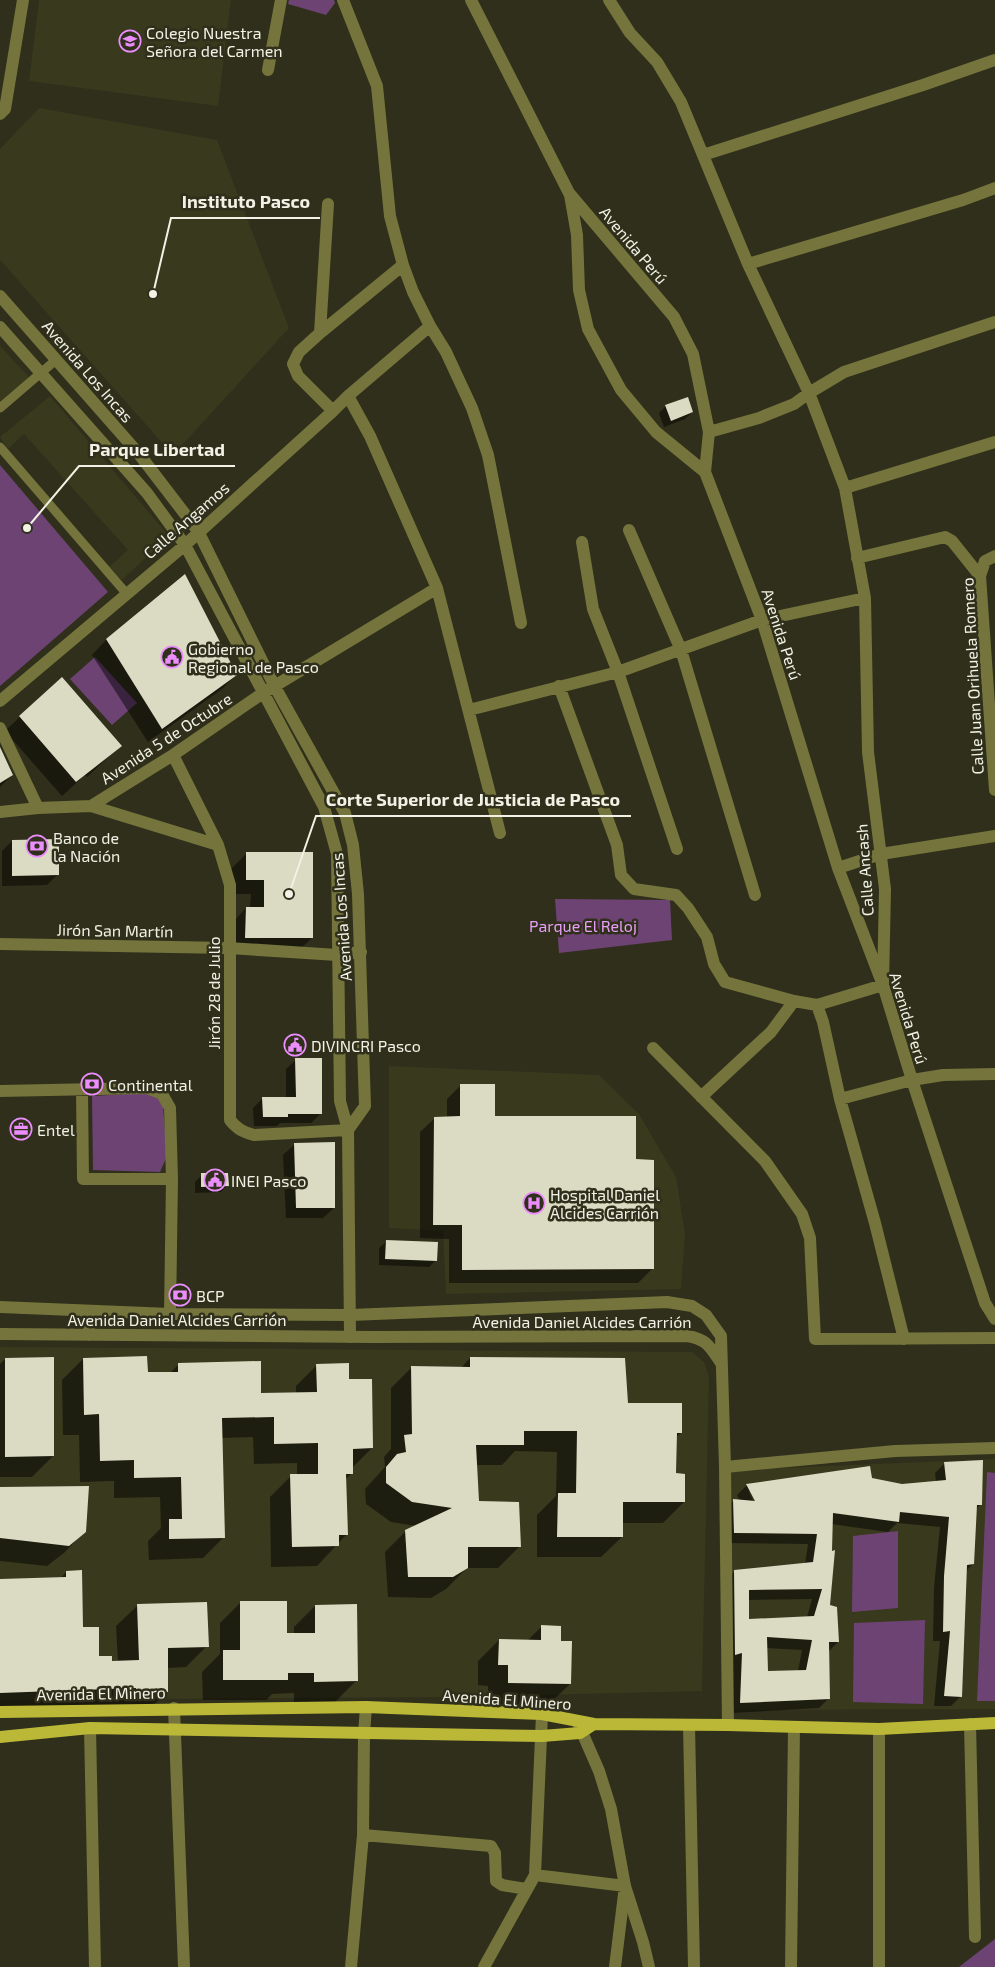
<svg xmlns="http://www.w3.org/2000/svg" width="995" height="1967" font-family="'Exo 2',sans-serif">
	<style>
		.built { fill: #39391e }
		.green { fill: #6d4374 }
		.shadow { fill: #0007; fill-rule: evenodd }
		.building { fill: #dadbc2; fill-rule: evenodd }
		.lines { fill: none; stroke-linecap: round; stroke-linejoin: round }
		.service { stroke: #74743c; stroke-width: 9 }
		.pedestrian { stroke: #74743c; stroke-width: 12 }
		.minor { stroke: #74743c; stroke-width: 12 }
		.tertiary { stroke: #74743c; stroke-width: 12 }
		.primary { stroke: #bbb837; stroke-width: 12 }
		.labels { text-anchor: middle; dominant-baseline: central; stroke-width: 5; stroke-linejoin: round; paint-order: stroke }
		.poi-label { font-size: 16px; fill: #f1f1e5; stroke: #2f2f1b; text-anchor: start }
		.street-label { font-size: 16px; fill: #f1f1e5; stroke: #2f2f1b }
		.park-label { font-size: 16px; fill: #e89ff6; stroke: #2f2f1b }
		.leader { fill: none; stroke: #f1f1e5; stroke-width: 2 }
		.callout-dot { fill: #f1f1e5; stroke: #2f2f1b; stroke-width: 2 }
		.callout-label { font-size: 18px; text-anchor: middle; font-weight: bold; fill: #f1f1e5; stroke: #2f2f1b; stroke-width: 5; stroke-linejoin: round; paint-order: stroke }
	</style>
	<rect width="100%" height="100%" fill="#2f2f1b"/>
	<path class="built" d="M39,0H231L218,106L29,81Z
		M39,108L217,140L289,328L173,455L0,260V149Z
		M0,346L30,378L0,404Z
		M50,396L169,536L122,580L109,567L128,550L24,434L8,449L0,437Z
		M389,1066L599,1075L639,1114L676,1177L685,1234L681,1289L446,1294L443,1231L389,1228Z
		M0,1347L692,1352L704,1362L709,1376L702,1691L454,1697L0,1700Z
		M995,1459V1709L730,1710L729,1470Z"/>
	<path class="green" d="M289,0H334L335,3L326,15L288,4Z
		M0,465L108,592L0,686Z
		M95,657L137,703L112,725L70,679Z
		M555,899L670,900L672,940L559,953Z
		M146,1093L158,1096L163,1106L167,1156L160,1172L93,1170L92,1096Z
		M987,1472L995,1473V1701H977Z
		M898,1531V1608L852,1612L853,1536Z
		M925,1620L923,1704L853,1702L854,1623Z
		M995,1939V1967H959Z"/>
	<path class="shadow" d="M666,406L692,412L685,419L664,427L659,413Z
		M185,576L236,675L222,689L148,742L92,655L106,640Z
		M61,678L120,746L87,777L85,775L62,796L5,731Z
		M0,750L12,775L0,787Z
		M12,841L58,874L47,885L2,886V851Z
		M246,854L312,938L297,952H232V923L246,908L250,909L251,894H232V868Z
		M296,1060L321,1113L311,1123H280L277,1126H254L253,1108L263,1098L286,1099V1069Z
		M461,1085L494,1117L635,1161L652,1269L638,1283H449V1239L420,1238V1132L435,1118H447V1099Z
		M294,1145L334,1208L323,1218H286L283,1155Z
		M202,1175L227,1185L221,1192L195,1193V1182Z
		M386,1242L436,1260L429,1267L379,1265V1248Z
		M470,1358L627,1404L681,1433L675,1438V1475L684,1502L663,1523H622V1537L601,1557H537V1515L556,1496L557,1452L515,1451L502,1465H476L478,1502L519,1547L498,1568H467L446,1589L431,1598L388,1597L385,1552L406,1531L416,1526L391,1522L366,1504L365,1489L385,1467L384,1457L391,1449V1388L412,1367L461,1368Z
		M5,1359L53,1456L32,1477H0V1364Z
		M83,1359L146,1374L170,1373L179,1364L260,1395L296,1394V1386L317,1365L348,1381L372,1448L352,1468V1473L345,1480L346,1535L317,1566L271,1567L270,1497L291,1476L297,1475V1463L254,1464L253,1437L221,1438L224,1537L203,1558L149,1560L148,1541L161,1528L160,1497L114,1498V1481L80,1482L79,1435H63L62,1380Z
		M945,1463L981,1504L975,1510L973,1564L966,1571L961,1696L951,1706H934L940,1641H933L934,1587L940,1527L897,1523L888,1532L831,1524L828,1606L838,1642L828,1652L829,1698L819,1708L731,1713L725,1582L735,1571L805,1564L808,1544L724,1543V1510L734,1500L740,1501L737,1495L747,1485L871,1479L902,1485L936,1482L935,1473ZM749,1491H751L759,1506L756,1507ZM812,1599L807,1617L748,1620L747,1600ZM766,1648L802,1650L798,1671L767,1672Z
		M0,1491L85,1531L64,1553L47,1566L0,1561Z
		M66,1572L82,1628L98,1658L111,1662H118L116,1626L137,1606L207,1646L186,1667L167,1668V1692L146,1712H0V1580L60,1579Z
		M241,1602L286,1635H294V1627L315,1606L356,1681L335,1702H294V1693L272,1694L266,1700H203L202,1672L220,1654V1623Z
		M541,1627L560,1642L570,1684L549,1704H488V1686L478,1685V1661L499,1640L527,1641Z"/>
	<path class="building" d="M688,397L693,412L671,421L665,405Z
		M185,574L237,675L162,729L106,639Z
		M62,677L122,746L76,782L19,716Z
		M0,747L13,775L0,783Z
		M59,839V875L12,876V840Z
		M246,852H313V938H245L246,907H264V880H246Z
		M295,1058H322V1114H288V1117H263L262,1097H296Z
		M460,1084H495V1116H636V1159L654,1160V1269L462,1270V1225H433L434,1117L460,1116Z
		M335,1142V1208H296L294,1143Z
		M201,1173H228L229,1186L201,1187Z
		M386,1240L438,1242L437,1261L385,1259Z
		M147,1356L148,1372H178V1363L261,1361V1393L317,1392L316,1364L349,1363V1379H372L373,1448L353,1449V1474H346L348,1535H339V1546L292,1547L290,1474H318V1443L274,1444V1417L222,1418L225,1538L169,1539V1519H182L181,1477L134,1478V1460L100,1461L99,1414L84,1415L83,1358Z
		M54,1357V1456L5,1457V1358Z
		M470,1357L625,1358L628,1403H682V1433H677L676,1473L685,1474V1502H623V1537H557L558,1493H576L577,1431H524V1445H476L479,1501L519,1502L521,1547H468V1568L453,1577H408L405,1530L452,1508L412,1502L386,1483V1467L397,1454L406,1452L404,1435L412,1434L411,1366L470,1367Z
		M983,1460L982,1505H977L974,1564L967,1565L962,1697L944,1696L950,1631L943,1632L944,1576L949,1517L900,1512L899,1522L833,1513L832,1551L835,1550L830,1605L837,1607L839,1642H829L830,1699L740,1703L742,1653L735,1655L734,1570L813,1562L817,1534L734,1533L733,1499L755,1501L746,1484L870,1466L872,1478L902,1484L946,1480L944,1462ZM822,1589L814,1616L749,1619V1590ZM767,1637L812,1640L806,1670L768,1671Z
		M89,1486L86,1532L69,1546L0,1538V1487Z
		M82,1570L83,1627H99V1656H112V1661L139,1660L137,1604L207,1602L209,1647L168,1648V1692H136V1688L0,1693V1579L66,1577V1571Z
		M240,1601H287V1633H315V1605L357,1604L358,1681L314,1682V1673H288V1680H223V1650H240Z
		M541,1625L561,1626V1641H572L571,1684L508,1683V1665H498L499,1639L541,1640Z"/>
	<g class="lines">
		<path class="service" d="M0,408L57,359
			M0,447L126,593"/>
		<path class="pedestrian" d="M229,948L337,955"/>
		<path class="minor" d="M471,0L569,193L674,317L693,354L709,432L705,472L762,620L838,868L883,985L912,1080L985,1303L995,1319
			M609,0L630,33L657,62L681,102L748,264L809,393L845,488L995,442
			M268,70L281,0
			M0,114L5,109L23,0
			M703,155L923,85L995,60
			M570,195L577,235L579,290L588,329L621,390L656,432L705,472
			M748,264L963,200L995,188
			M0,296L139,454L198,531L275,687L345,813L353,845L358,894L365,1106L348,1130
			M430,326L446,352L472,408L488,455L521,623
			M0,327L147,493L185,545L324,807L337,854L340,1101L348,1130L350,1337
			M320,333L328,204
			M348,396L370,436L437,588L500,833
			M333,411L298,376L293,364L299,352L320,333L403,265
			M709,432L759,418L794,404L809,393L844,372L995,322
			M629,530L681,650L755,895
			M582,542L593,609L618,672L677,849
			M995,556L985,561L980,576L995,790
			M857,558L945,537L952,541L980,576
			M559,686L617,845L621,875L634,889L676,895L688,908L707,937L714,964L725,982L794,1001L817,1005L883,985L885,889L868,752L865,598L845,488
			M0,701L185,545L333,411L348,396L430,326L413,292L403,265L390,216L377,86L343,0
			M469,710L618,672L762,620L865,598
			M0,728L38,808
			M173,755L218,845L230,885V1120C237,1129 243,1132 254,1135L348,1130
			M91,806L173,755L263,693L437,588
			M0,812L38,808L91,806L218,845
			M838,868L881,854L995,836
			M0,944L229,948
			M337,955L361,952
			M817,1005L823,1022L840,1099L875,1223L904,1339
			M653,1048L765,1161L802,1214L810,1238L815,1339L995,1338
			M82,1089L83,1179H172
			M0,1091L147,1088L162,1094L170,1108L172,1179L170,1314
			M701,1097L771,1032L794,1001
			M840,1099L912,1080L943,1075L995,1074
			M725,1467L895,1451L995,1448
			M174,1708L184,1967
			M970,1724L975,1937
			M689,1725L694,1967
			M90,1728L95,1967
			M879,1729V1967
			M363,1835L491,1846L495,1853L496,1881L502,1885L526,1889
			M535,1875L625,1886L615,1967
			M351,1967L363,1835L364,1734L366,1707
			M484,1967L535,1875L542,1714
			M791,1967L794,1727"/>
		<path class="tertiary" d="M0,1307L170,1314L351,1315L667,1302L692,1306L706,1315L721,1336L725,1467L728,1725
			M0,1334L372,1337L687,1336C707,1339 710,1347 721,1363
			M89,1335L90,1311
			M578,1723L599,1771L611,1809L625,1886L643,1942L649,1967"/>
		<path class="primary" d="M0,1712L366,1707L542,1714L594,1724L728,1725L879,1729L995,1723
			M0,1737L90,1728L542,1736L580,1733L594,1724"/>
	</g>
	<defs>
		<g id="school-ring" transform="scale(1.125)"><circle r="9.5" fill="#2f2f1b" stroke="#eb8dfc" stroke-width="1.5"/><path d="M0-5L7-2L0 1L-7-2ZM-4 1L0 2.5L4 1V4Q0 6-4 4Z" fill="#eb8dfc"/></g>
		<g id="civic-ring" transform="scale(1.125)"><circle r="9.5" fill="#2f2f1b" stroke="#eb8dfc" stroke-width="1.5"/><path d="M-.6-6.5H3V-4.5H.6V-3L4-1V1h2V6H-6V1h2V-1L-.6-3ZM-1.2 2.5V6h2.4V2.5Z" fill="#eb8dfc"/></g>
		<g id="bank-ring" transform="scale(1.125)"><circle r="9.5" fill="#2f2f1b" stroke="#eb8dfc" stroke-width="1.5"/><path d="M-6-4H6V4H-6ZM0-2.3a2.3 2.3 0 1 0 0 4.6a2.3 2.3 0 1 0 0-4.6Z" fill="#eb8dfc"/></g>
		<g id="office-ring" transform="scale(1.125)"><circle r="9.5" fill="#2f2f1b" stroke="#eb8dfc" stroke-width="1.5"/><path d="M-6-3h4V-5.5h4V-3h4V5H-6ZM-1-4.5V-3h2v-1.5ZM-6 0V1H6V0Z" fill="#eb8dfc"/></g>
		<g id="hospital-ring" transform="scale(1.125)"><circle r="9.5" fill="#2f2f1b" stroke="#eb8dfc" stroke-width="1.5"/><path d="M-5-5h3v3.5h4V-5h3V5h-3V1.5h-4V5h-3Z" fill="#eb8dfc"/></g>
	</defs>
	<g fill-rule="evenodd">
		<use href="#school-ring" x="130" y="41"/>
		<use href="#civic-ring" x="172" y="657"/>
		<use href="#bank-ring" x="37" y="846"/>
		<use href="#civic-ring" x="295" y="1045"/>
		<use href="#bank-ring" x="92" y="1084"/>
		<use href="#office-ring" x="21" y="1129"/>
		<use href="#civic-ring" x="215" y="1180"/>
		<use href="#hospital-ring" x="534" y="1203"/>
		<use href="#bank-ring" x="180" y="1295"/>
	</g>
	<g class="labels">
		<g class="poi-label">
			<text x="146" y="32">Colegio Nuestra<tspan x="146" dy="18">Señora del Carmen</tspan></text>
			<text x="188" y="648">Gobierno<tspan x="188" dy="18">Regional de Pasco</tspan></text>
			<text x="53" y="837">Banco de<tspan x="53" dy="18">la Nación</tspan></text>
			<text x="311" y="1045">DIVINCRI Pasco</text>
			<text x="108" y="1084">Continental</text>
			<text x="37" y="1129">Entel</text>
			<text x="231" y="1180">INEI Pasco</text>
			<text x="550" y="1194">Hospital Daniel<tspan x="550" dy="18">Alcides Carrión</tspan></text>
			<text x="196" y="1295">BCP</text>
		</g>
		<g class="street-label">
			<text transform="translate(634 245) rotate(50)">Avenida Perú</text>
			<text transform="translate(88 371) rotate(49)">Avenida Los Incas</text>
			<text transform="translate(186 520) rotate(-41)">Calle Angamos</text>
			<text transform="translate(782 634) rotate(72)">Avenida Perú</text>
			<text transform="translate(972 676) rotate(-93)">Calle Juan Orihuela Romero</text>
			<text transform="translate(166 738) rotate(-33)">Avenida 5 de Octubre</text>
			<text transform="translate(864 870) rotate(-94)">Calle Ancash</text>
			<text transform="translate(341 917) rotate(-94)">Avenida Los Incas</text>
			<text transform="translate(115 930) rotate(1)">Jirón San Martín</text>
			<text transform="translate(213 993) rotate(-90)">Jirón 28 de Julio</text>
			<text transform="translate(909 1018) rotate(73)">Avenida Perú</text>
			<text x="177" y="1319">Avenida Daniel Alcides Carrión</text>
			<text x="582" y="1321">Avenida Daniel Alcides Carrión</text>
			<text transform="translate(101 1693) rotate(-1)">Avenida El Minero</text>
			<text transform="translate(507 1699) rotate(4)">Avenida El Minero</text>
		</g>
		<g class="park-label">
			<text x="583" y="925">Parque El Reloj</text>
		</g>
	</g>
	<path class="leader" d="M153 294L171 218H320M27 528L79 466H235M289 894L316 816H631"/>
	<g class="callout-dot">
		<circle cx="153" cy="294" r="5"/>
		<circle cx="27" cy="528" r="5"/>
		<circle cx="289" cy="894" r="5"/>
	</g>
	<g class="callout-label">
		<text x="246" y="208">Instituto Pasco</text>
		<text x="157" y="456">Parque Libertad</text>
		<text x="473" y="806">Corte Superior de Justicia de Pasco</text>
	</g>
</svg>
